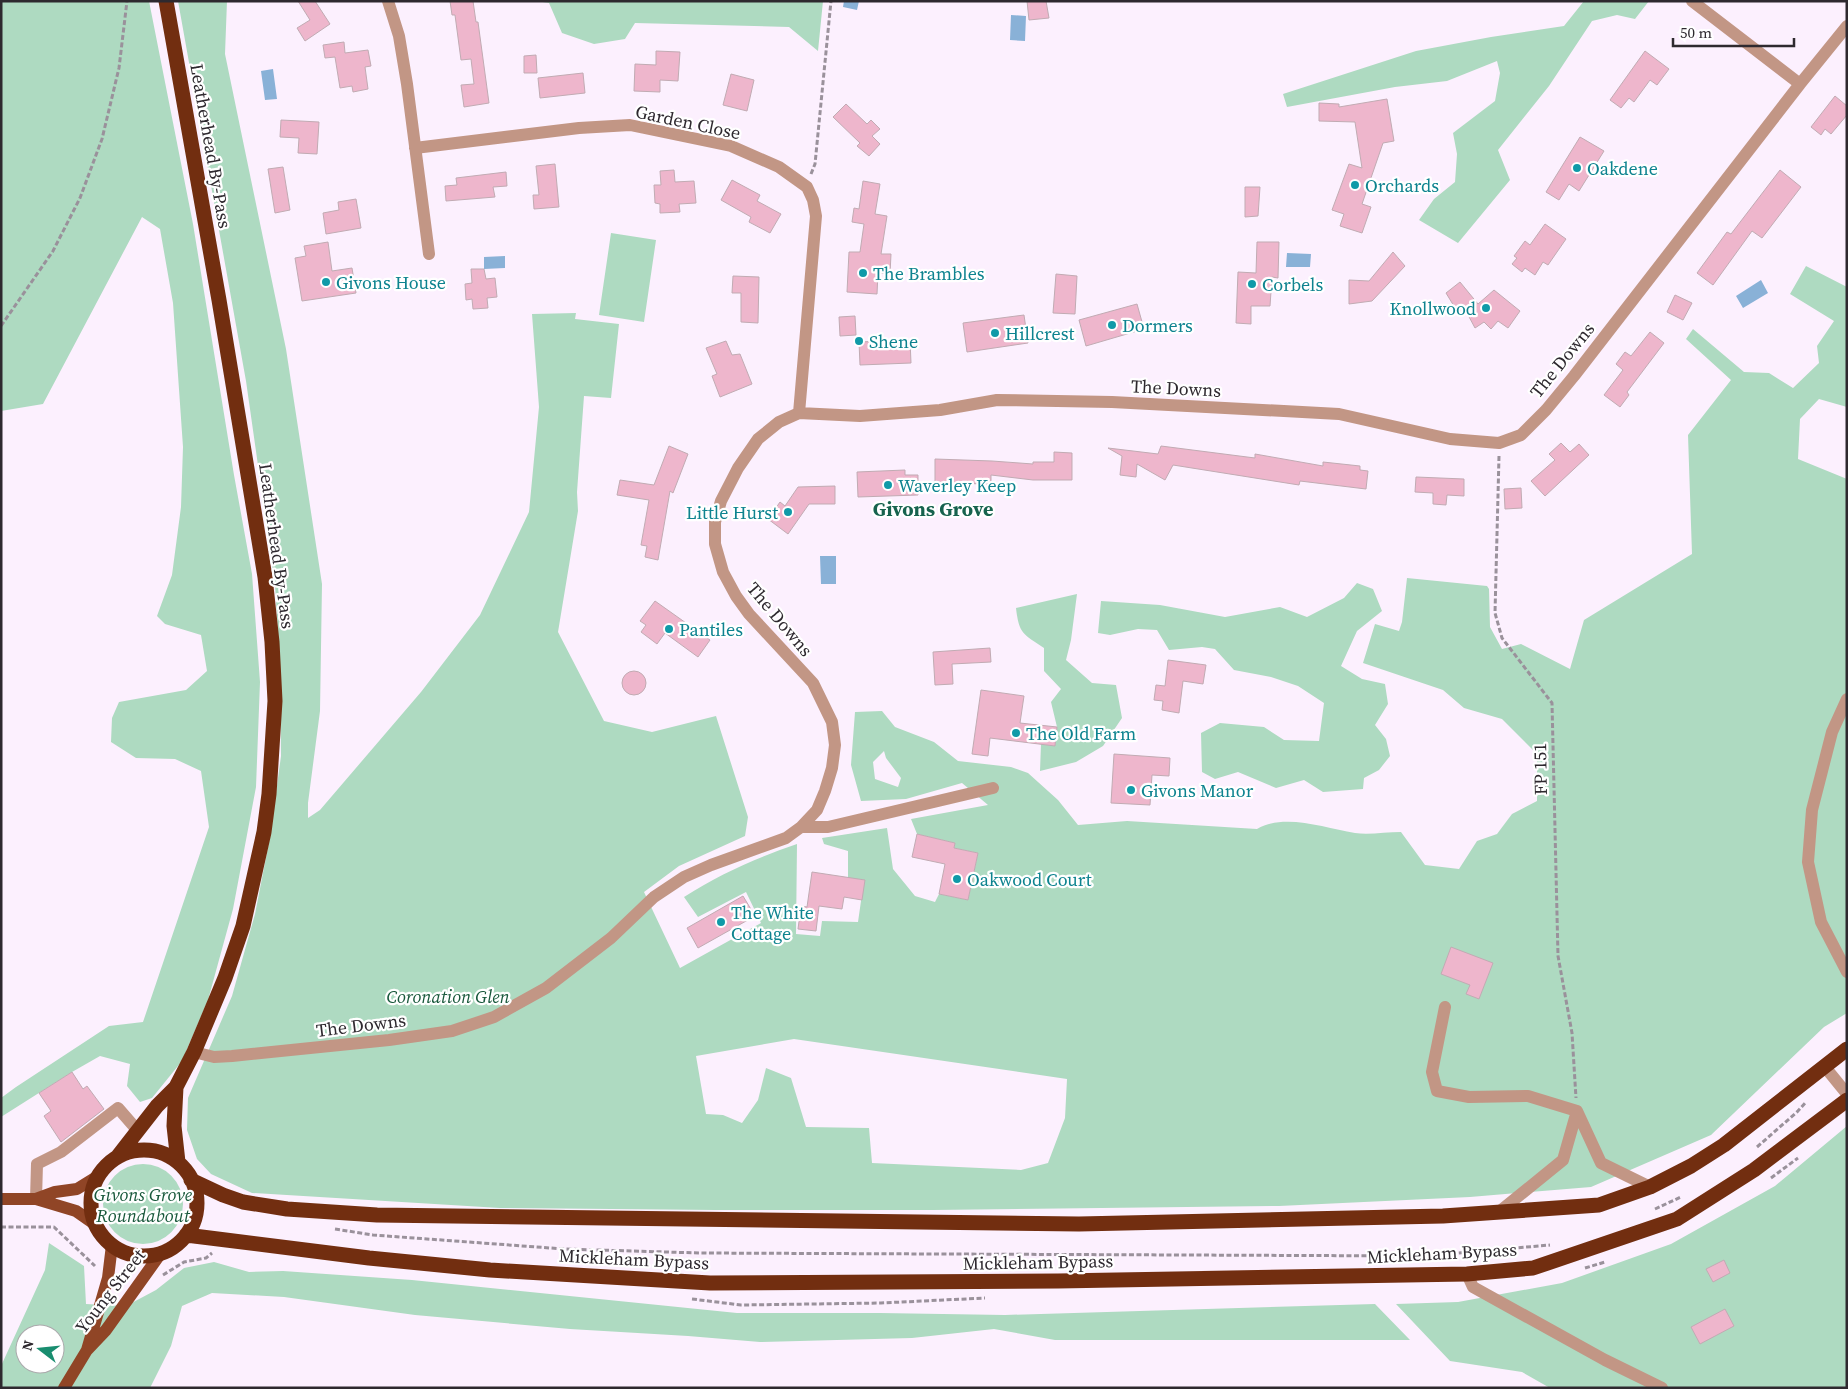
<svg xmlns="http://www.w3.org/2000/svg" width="1848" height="1389" font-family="'Source Serif 4',serif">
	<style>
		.green { fill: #aedac1; fill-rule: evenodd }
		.water { fill: #89b1d7 }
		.building { fill: #eeb6cc; stroke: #c1abb3 }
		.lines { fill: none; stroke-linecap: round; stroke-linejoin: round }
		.path { stroke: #9a919b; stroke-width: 3; stroke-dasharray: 5 2.5; stroke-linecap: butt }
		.minor { stroke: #c29685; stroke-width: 12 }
		.major { stroke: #904526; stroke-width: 12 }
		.highway { stroke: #722e10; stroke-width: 15 }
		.culture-dot { fill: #0f9aa8; stroke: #fff; stroke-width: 2 }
		.labels { text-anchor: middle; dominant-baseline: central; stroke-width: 4.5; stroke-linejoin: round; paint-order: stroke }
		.street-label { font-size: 18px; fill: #2e292f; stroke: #fff }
		.culture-label { font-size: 18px; fill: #0d838f; stroke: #fff; text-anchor: start }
		.park-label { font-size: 18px; font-style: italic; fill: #18583b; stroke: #fff }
		.quarter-label { font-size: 20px; font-weight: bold; fill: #17634e; stroke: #fff }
	</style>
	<rect width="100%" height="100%" fill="#fcf0fe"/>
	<path class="green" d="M1,1H149L193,224L234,475L252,574L260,682L256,787L233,909L208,1000L182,1061L152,1098L140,1102L127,1086L130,1064L100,1056L72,1072L1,1117V1098L16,1087L109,1026L143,1022L209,827L201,771L175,759L136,758L111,742L112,718L119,702L186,690L207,671L201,635L165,624L157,616L172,575L181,507L183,447L173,303L160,229L142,217L43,404L1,411Z
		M178,1H227L225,54L286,349L322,584L320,711L308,803V818L320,810L421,692L480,615L529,512L539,407L532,314L576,313L575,319L619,324L611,398L584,396L577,492L578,511L558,632L604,721L652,732L716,716L748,817L745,836L679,866L644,892L680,968L761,923L746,892L698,917L684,897C720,874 756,858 797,844L796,934L820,936L822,921L858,922L864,880L848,878V851L824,844L822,838L887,828L893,869L915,896L935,902L939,894L968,900L978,853L954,848L955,843L917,834L911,819L988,805L962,783L906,799L861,801L851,765L855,712L882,711L895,727L934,742L958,761L1011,767L1028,773L1058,800L1078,825L1127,821L1257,829C1285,813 1324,828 1355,833C1369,835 1386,832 1401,832L1425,865L1459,869L1477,841L1497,834L1512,814L1537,801V754L1502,719L1464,708L1443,690L1363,663L1375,624L1399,631L1402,622L1407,578L1487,586L1489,589L1490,627L1502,649L1521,644L1570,669L1584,620L1692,554L1688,435L1731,380L1686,339L1693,329L1744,372L1769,373L1793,388L1819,363L1817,346L1834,321L1790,294L1806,266L1847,287V407L1819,399L1800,419L1798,459L1847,479V1013L1824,1027L1711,1135L1591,1187L1470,1197L1279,1206L933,1210H715L500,1208L252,1193L211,1174L197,1159L187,1130L188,1098L232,996L255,914L270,837L281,756L280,664L275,585L246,381ZM884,751L886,758L901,778L898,787L875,779L873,762ZM794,1039L1067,1079L1065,1118L1048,1163L1021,1170L872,1163L869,1128L806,1127L791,1078L766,1068L758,1100L742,1123L723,1115L706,1114L696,1056Z
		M536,1H823L818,51L789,27L635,23L625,39L594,44L562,33L549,3Z
		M1584,1H1649L1635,19L1617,15L1592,21L1549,86L1498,150L1510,180L1458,243L1419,220L1434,199L1455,182L1457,154L1453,133L1495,101L1500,73L1497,61L1447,81L1395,87L1287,107L1283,94L1416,51L1491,37L1564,26Z
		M611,233L656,240L644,322L599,315Z
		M1357,583L1373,589L1382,611L1357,631L1341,666L1362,679L1385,684L1388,704L1375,725L1386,739L1390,756L1379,770L1364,778L1363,789L1323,792L1304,780L1276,788L1238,772L1215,779L1202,772L1201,733L1220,723L1264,727L1284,740L1319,741L1324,703L1298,686L1271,677L1234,670L1215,649L1202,647L1169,650L1157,630L1138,629L1110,635L1098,633L1101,601L1160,605L1225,617L1280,607L1307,617L1344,598Z
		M1077,594L1071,640L1066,660L1092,683L1116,685L1122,718L1103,746L1076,762L1040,771L1041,744L1055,746L1057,727L1051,702L1061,689L1044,671V648C1023,634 1019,634 1016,608Z
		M1847,1126V1388H1550L1522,1372L1450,1361L1396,1304L1458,1302L1562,1283L1671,1244L1775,1186Z
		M103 1204a40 40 0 1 1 80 0a40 40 0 1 1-80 0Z
		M49,1243L84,1266L86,1304L126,1306L156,1290L184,1268L214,1262L249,1272L283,1271L412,1280L737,1313H880L1005,1315L1375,1304L1410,1340H1055L994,1329L912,1338L760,1342L688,1336L570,1329L415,1315L284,1297L212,1293L182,1306L171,1346L150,1388H1V1366L45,1270ZM25,1334H55V1364H25Z"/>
	<path class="water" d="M844,1H859L857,10L843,7Z
		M1011,15L1026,16L1025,41L1010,40Z
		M273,69L277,99L265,100L261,71Z
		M1287,253L1311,254L1310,267H1286Z
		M505,256V268L484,269V257Z
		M1761,280L1768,293L1743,308L1736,296Z
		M820,556H836V584H821Z"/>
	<path class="building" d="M298,1H315L330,24L305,41L297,28L310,20Z
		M450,1H473L476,22H478L489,103L464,107L461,85L474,84L471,59L461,60L455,15H452Z
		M1027,1H1046L1049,18L1029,20Z
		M344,42L345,53L368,50L371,66L365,67L368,89L353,92L352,86L340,88L335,57L325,58L323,45Z
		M656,51L680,52L678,81L660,80V92L634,91L635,64L656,65Z
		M1645,51L1669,69L1657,85L1650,80L1634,102L1629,98L1621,108L1610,100Z
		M536,55L537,73H524V56Z
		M583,73L585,93L540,98L538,78Z
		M731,74L754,80L747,111L723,105Z
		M1835,96L1847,106V115L1831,134L1825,129L1821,135L1811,127Z
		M1387,99L1394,141L1383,143L1362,204L1371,207L1362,233L1340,226L1344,214L1332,210L1349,164L1362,168L1355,122L1319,121V103L1339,104V107Z
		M846,104L867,124L871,120L880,129L872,136L880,144L869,156L857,146L860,143L833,117Z
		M281,120L319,122L317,154L298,153L299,138L280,137Z
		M1580,137L1604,151L1579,191L1569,184L1559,200L1546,192Z
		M555,164L559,207L534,209L533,195H539L536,166Z
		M283,167L290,210L275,213L268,169Z
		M674,170L675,182L694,181L696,203L679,204L680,212L660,213V204L655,203L654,185H661L660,171Z
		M1780,170L1801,187L1762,238L1752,231L1713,285L1697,273L1727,232L1731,234Z
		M506,172L507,186L493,187L495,197L446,201L445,186L457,185L456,178Z
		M732,180L760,195L757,201L781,214L770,233L749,222L751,217L721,200Z
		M863,181L880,184L875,214L887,216L881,254H891L890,274L878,273L877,294L847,292L849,252H860L864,224L852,222L854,208L859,209Z
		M1245,187H1260L1258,216L1245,217Z
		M356,199L361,228L326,234L323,213L339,210L338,202Z
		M1545,224L1566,239L1548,265L1543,262L1535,275L1525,268L1522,272L1512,264L1517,258L1514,256L1525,241L1530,245Z
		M328,242L332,271L352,268L356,293L302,301L295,258L306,256L304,246Z
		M1257,242H1279L1278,278L1272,277L1270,306H1251V324L1236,323L1238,272L1256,273Z
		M1393,252L1405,266L1372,301L1349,304V280L1369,281Z
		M471,269H484L486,279L495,278L497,297L487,298L488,308L473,309L472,299L466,300L465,284L472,283Z
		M1056,274L1077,276L1075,314L1053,313Z
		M733,276L759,277L758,323L741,322V293H732Z
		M1460,282L1478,304L1494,290L1520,311L1508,328L1498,321L1491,329L1484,322L1475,328L1467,313L1460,316L1446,293Z
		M1675,295L1692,303L1683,320L1667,312Z
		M1137,304L1144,329L1086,346L1079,320Z
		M1024,315L1028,343L967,352L963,323Z
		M855,316L856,335L840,336L839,317Z
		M1650,332L1664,343L1627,392L1629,395L1620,407L1604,395L1623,370L1616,364L1625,352L1631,356Z
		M910,340L911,363L860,365L859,342Z
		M726,341L732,355L740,354L752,384L720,397L712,376L717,374L706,348Z
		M1561,443L1570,452L1579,444L1589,455L1545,496L1531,481L1555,460L1549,454Z
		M669,446L688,454L673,493L670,491L658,560L645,557L647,546L641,545L649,500L617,495L620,480L654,485Z
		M1161,446L1255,458V454L1323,466V462L1360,466V470L1368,471L1366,489L1300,481L1299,485L1173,465L1165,480L1137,464L1136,477L1120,475L1122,456L1108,448L1158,454Z
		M1054,452L1072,453V480H1033L991,475V484L935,483V459L992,461L1033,464V462H1054Z
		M905,470V475H918V495L858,497L857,472Z
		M1416,477L1464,479V496L1447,495L1446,505L1433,504V493L1415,492Z
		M835,486V504H809L788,534L768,519L780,502L785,506L798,487Z
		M1521,488L1522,508L1505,509L1504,489Z
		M655,601L710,640L698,657L665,633L657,644L641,632L646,625L640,621Z
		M990,648L991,662L952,664L953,684L935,685L933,652Z
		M1168,660L1206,665L1203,684L1183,681L1179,713L1162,710L1163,701L1154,700L1156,685L1165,686Z
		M622 683a12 12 0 1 1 24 0a12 12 0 1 1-24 0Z
		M981,690L1024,696L1020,723L1057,727L1055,746L990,738L988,756L972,754Z
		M1114,754L1170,758L1169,776L1152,775L1150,805L1111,803Z
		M917,834L955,843L954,848L978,853L968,900L939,894L945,864L912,857Z
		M812,872L865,880L862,900L844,897L842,909L819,906L816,931L798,929L801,906L807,907Z
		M743,896L755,916L698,948L687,928Z
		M1451,947L1493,963L1479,999L1466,994L1470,985L1441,974Z
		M72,1072L83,1089L87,1086L104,1109L61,1142L44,1116L51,1111L39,1093Z
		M1724,1260L1730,1273L1713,1282L1706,1269Z
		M1725,1309L1734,1326L1700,1344L1691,1327Z"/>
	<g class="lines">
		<path class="path" d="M811,174L815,164L831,1
			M1,326L53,251L80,198L102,139L119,68L127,1
			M1499,456L1495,613L1502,638L1552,703L1558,956L1572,1033L1576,1098
			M1757,1147L1797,1112L1806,1102
			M1771,1178L1798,1158
			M1655,1209L1681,1197
			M1,1227H54L95,1266
			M335,1229L373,1235L564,1249L700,1253L1424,1256L1550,1245
			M1585,1268L1605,1262
			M163,1275L184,1262L206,1258L212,1253
			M692,1299L741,1305L881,1303L985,1298"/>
		<path class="minor" d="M388,1L399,36L407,84L429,254
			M1692,1L1800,84
			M415,148L579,128L630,125L731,146L779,167L807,187L813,200L816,216L799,413
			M1847,699L1832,732L1812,810L1808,862L1821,922L1847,972
			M801,827H828L993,788
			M1445,1007L1432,1072L1437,1091L1469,1097L1528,1096L1577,1111L1563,1160L1499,1212
			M194,1052L214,1057L232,1056L389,1040L452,1031L494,1017L546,988L611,938L654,897L684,877L711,865L786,838L801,827L817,810L825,791L832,768L835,745L832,722L813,683L749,614L736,596L723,572L715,544V522L721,501L738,468L758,439L779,422L799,413L860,416L940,410L997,400L1112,402L1339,414L1450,439L1499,443L1521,435L1546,410L1574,376L1800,84L1847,26
			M1825,1067L1847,1094
			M1577,1111L1601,1163L1650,1187
			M36,1199L37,1164L61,1152L118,1108L138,1131
			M1467,1274L1473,1287L1605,1360L1662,1388"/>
		<path class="major" d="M1,1199H36L76,1211L96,1225
			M36,1199L55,1192L77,1189L98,1176
			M87,1350L108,1278L112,1245
			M64,1388L87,1350L106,1330L161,1253"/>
		<path class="highway" d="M176,1087L174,1126L178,1162
			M91 1203a53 53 0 1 1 106 0a53 53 0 1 1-106 0Z
			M118,1156L157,1106L176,1087L194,1052L225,978L243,926L264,832L269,794L275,701L272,642L265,577L219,300L166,1
			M191,1180L223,1195L243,1202L287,1209L377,1215L1079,1224L1443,1216L1599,1205L1650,1187L1691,1166L1724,1145L1847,1049
			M186,1235L369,1258L490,1270L710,1283L1058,1281L1467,1274L1533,1268L1677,1219L1754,1170L1847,1100"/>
	</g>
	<g class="culture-dot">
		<circle cx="1577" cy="168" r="5"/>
		<circle cx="1355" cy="185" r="5"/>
		<circle cx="863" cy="273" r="5"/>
		<circle cx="326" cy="282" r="5"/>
		<circle cx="1252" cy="284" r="5"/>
		<circle cx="1486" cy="308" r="5"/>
		<circle cx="1112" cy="325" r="5"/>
		<circle cx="995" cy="333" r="5"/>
		<circle cx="859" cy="341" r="5"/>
		<circle cx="888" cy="485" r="5"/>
		<circle cx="788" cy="512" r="5"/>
		<circle cx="669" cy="629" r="5"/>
		<circle cx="1016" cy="733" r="5"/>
		<circle cx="1131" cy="790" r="5"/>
		<circle cx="957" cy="879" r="5"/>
		<circle cx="721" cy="922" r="5"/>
	</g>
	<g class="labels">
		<g class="street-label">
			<text transform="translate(688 122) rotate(12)">Garden Close</text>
			<text transform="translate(211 146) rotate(80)">Leatherhead By-Pass</text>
			<text transform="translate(1562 360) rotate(-51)">The Downs</text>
			<text transform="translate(1176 388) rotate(3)">The Downs</text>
			<text transform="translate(277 546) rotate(82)">Leatherhead By-Pass</text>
			<text transform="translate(780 619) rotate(50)">The Downs</text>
			<text transform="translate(1540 769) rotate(-91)">FP 151</text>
			<text transform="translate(361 1025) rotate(-7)">The Downs</text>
			<text transform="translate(1442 1253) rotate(-3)">Mickleham Bypass</text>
			<text transform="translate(634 1259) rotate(3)">Mickleham Bypass</text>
			<text transform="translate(1038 1262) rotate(-1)">Mickleham Bypass</text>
			<text transform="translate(110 1291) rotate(-52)">Young Street</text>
		</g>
		<g class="culture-label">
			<text x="1587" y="168">Oakdene</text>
			<text x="1365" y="185">Orchards</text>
			<text x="873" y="273">The Brambles</text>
			<text x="336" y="282">Givons House</text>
			<text x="1262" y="284">Corbels</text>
			<text x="1476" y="308" text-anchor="end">Knollwood</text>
			<text x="1122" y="325">Dormers</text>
			<text x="1005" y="333">Hillcrest</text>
			<text x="869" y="341">Shene</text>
			<text x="898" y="485">Waverley Keep</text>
			<text x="778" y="512" text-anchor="end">Little Hurst</text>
			<text x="679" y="629">Pantiles</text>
			<text x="1026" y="733">The Old Farm</text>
			<text x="1141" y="790">Givons Manor</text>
			<text x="967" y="879">Oakwood Court</text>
			<text x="731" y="912">The White<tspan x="731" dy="21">Cottage</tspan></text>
		</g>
		<g class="park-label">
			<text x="448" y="996">Coronation Glen</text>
			<text x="143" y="1194">Givons Grove<tspan x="143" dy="21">Roundabout</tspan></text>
		</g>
		<g class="quarter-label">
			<text x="933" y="509">Givons Grove</text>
		</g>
	</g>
	<rect width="1848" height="1389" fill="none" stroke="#2e292f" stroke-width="5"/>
	<g transform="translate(40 1349) rotate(286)"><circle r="24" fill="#ffffff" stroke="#aba9ac"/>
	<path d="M0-4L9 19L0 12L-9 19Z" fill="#198d6f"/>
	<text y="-8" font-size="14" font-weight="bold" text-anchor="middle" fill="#2e292f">N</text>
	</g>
	<path d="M1673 38v8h121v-8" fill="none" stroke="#2e292f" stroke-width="2.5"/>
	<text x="1680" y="38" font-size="15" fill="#2e292f" stroke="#ffffff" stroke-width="4" paint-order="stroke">50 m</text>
</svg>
